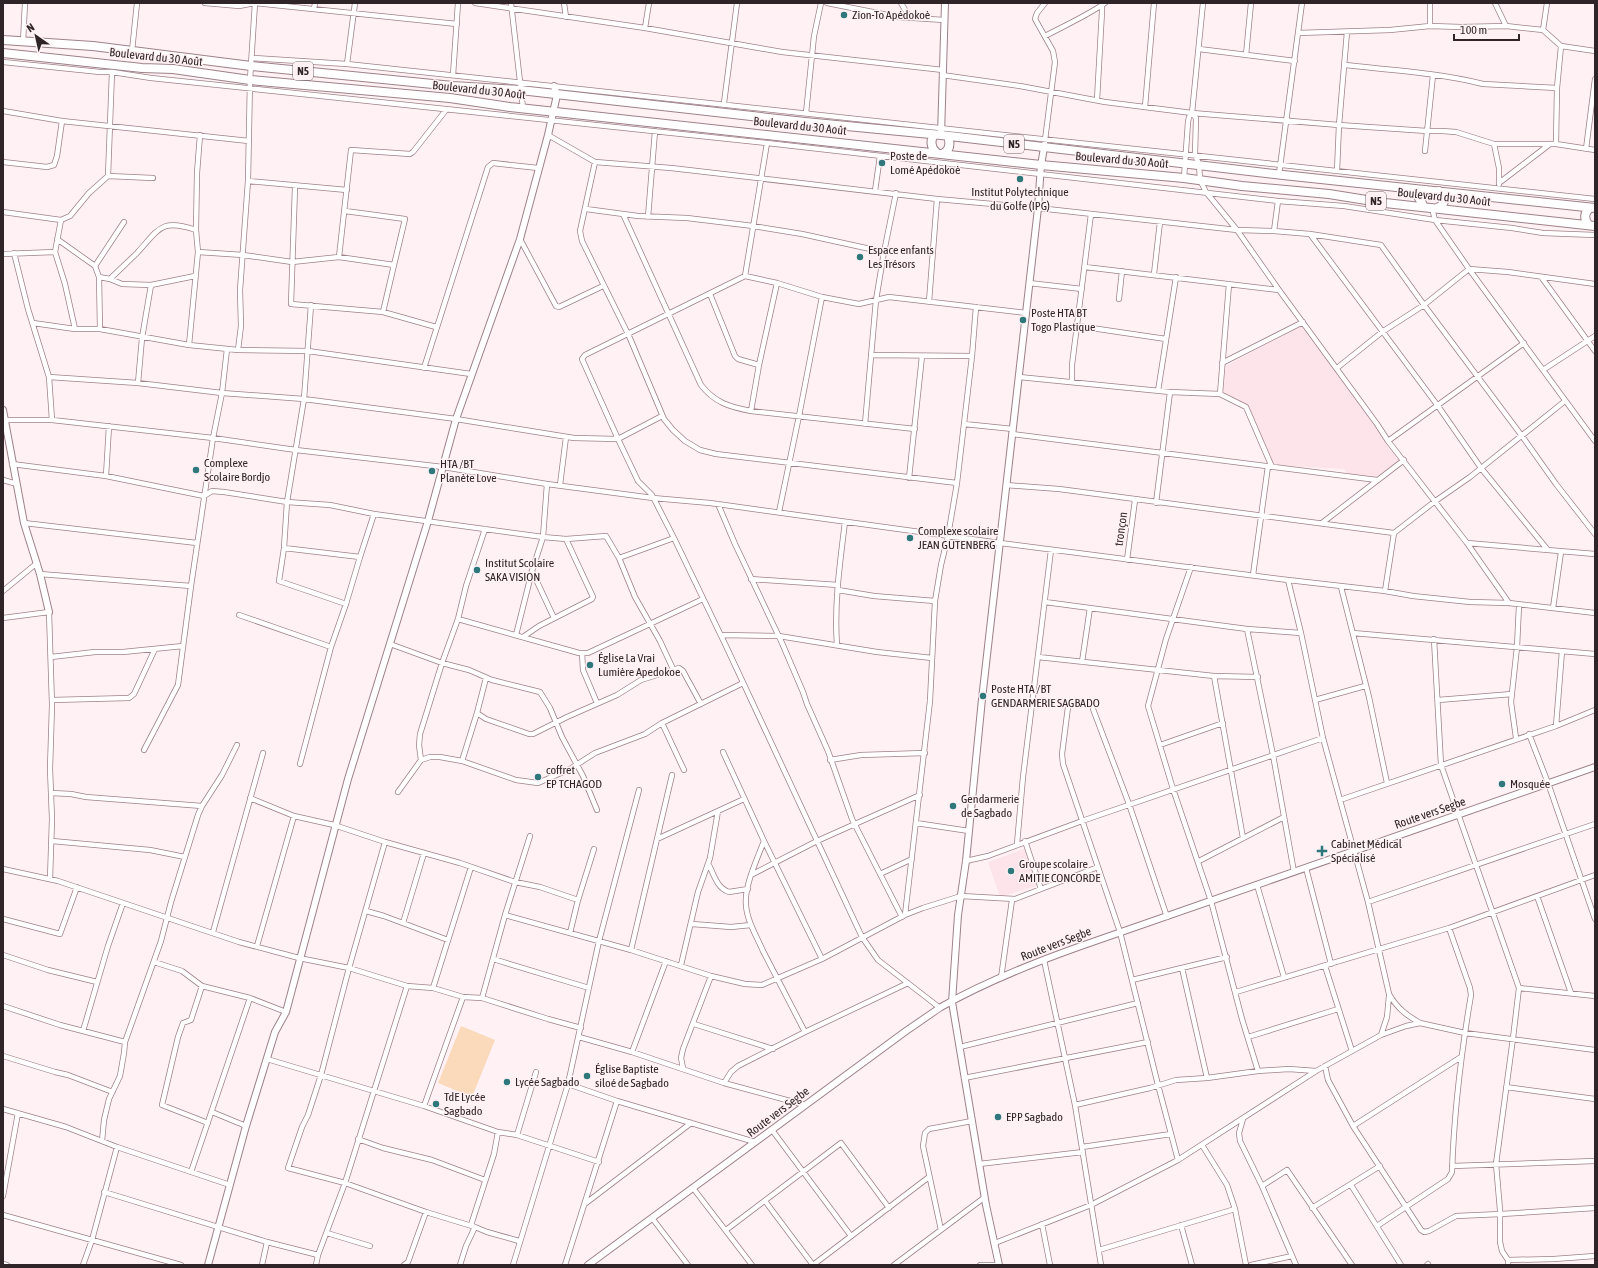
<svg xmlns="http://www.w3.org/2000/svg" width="1598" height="1268" font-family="'Asap Condensed',sans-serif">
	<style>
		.built { fill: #fde4eb }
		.green { fill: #fadabb }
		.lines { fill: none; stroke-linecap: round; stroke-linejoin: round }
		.street-casing { stroke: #9e8189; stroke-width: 6 }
		.secondary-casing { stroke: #9e8189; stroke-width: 8 }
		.highway-casing { stroke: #9e8189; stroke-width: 10 }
		.street { stroke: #fff; stroke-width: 4.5 }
		.secondary { stroke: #fff; stroke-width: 6 }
		.highway { stroke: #fff; stroke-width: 8 }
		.poi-dot { fill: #2e777b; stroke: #fff1f4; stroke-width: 1.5 }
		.labels { text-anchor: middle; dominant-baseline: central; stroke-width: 3; stroke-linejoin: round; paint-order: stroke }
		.shield { fill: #fff1f4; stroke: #6d6264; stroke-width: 1 }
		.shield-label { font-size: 11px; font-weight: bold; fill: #2f2427 }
		.poi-label { font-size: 12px; fill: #2f2427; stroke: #fff1f4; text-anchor: start }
		.street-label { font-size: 12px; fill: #2f2427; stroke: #fff1f4 }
	</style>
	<rect width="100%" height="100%" fill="#fff1f4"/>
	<path class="built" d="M1301,325L1403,459L1377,479L1347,473L1344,469L1274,465L1248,407L1223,392L1226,366Z
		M1024,849L1036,886L1000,897L988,862Z"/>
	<path class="green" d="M461,1026L495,1040L472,1097L438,1083Z"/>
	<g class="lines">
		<g class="street-casing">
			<path id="street" d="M205,3L239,6L255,3L457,24
				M475,3L645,28L782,52L943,70
				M511,3L523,108
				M564,3L566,17
				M827,3L898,17L944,20
				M901,3L910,18
				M1430,3V26
				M1495,3L1506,26
				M314,9L315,3
				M645,28L649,3
				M1543,30L1547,3
				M1298,33L1390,30L1430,26L1461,27L1506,26L1543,30L1561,46L1595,51
				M1045,36C1064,26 1084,17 1102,5
				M23,42L25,3
				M1199,49L1295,61
				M132,51L137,3
				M1246,55L1251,3
				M252,58L347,64L355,3
				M3,62L100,72H112L151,78L767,143L1278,201L1344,206L1435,220L1512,228L1543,233L1595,235
				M347,64C763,108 1179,154 1595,199
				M1345,65C1391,70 1439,73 1483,84L1557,88
				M453,75L458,3
				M942,75L1020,86L1105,102L1192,113L1339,125L1427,131H1442L1456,132L1494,144H1556L1595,150
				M1097,100L1102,11V5L1105,3
				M724,103L737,3
				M1145,107L1154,3
				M3,111L62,121L249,141
				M806,113L814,36L821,3
				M1192,113L1196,118L1195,155L1199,164L1200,180L1206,192L1237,230L1279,290L1377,424L1388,441L1467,543L1509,603
				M548,135L595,162L671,168L937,199L1038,208L1237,230L1274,231L1310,234L1381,245L1424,305L1522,436L1556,484L1595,534
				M767,143L745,276L585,355L582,359L618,439L638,481L652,495L674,538L726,646L862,937L878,960L940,1008
				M1494,144L1499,168V184
				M1556,144L1557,88L1561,46
				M1044,148L1055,62L1053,51L1035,19L1037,13L1045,3
				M1586,149L1595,79
				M1425,151L1433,75
				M3,162L47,167L54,165L57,156L62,121
				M595,162L580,231L582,241L629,336L664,419L673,430L685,441L700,450L716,454L957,483
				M1337,171L1339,125L1347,32
				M1279,174L1302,3
				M108,176L153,178
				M1184,178L1188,122L1189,117L1192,113L1203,3
				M248,181L347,190
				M1499,183L1550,144
				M295,187L291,304L383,312L436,327
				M875,191L880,156
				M1432,208L1435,220L1469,269L1595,441
				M586,209L638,216L687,218L753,226L802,234L884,252
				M345,211L405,219L394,265L383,312
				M3,212L61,220
				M623,214L701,385C715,403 730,407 751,411L915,429
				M648,217L655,131
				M1274,231L1278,201
				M1310,234L1438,406L1481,468L1547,549
				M57,239L95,266L99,277L100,329
				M520,239L556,306L559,307L603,286
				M198,252L243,255L292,262L339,257L394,265
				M14,253L28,309L49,377L52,420
				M3,254L55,252
				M339,257L351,150L410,154L413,152L446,110
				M95,266L124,222
				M1085,267L1279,290
				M1154,274L1160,222
				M745,276L777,283L822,297L859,304L889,297L1026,313
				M99,277L110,279L122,284L151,285L195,276
				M1542,278L1595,351
				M110,279C119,270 128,262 137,253C159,229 161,218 196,230
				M1029,283L1082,289
				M710,294L735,356L738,359L759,365
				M1119,299L1122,271
				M929,302L937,199
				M311,305L304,399L287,502L284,548L279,581L346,604
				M33,323L75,329H100L189,345L238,350L308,351L471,374
				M1078,326L1166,339
				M75,329L65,284L55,252L61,220L70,216L89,193L108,176L112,72
				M189,345L198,252L196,230L197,173L200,135
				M238,350L241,326L240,290L248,181L250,80L255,3
				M871,355L972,356
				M1222,363L1303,322
				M424,368L488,167L493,163L538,168
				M1337,368L1382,332L1424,305L1469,269L1508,272L1595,284
				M1543,370L1595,336
				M49,377L138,383L222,393L304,399L456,419L574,438L618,439L662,416
				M1019,377L1170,392L1220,394L1246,407L1272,467
				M1072,382V365L1091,214
				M138,383L142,338L151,285
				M1158,391L1176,277
				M1220,394L1229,284
				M751,411L759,365L777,283
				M6,420H52L213,438L296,450L443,467L547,484L653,498L710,503L1000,543L1288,580L1385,591L1413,596L1470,602L1509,603L1595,613
				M865,424L876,300L884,252L896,193
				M964,424L1013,429
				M1012,434L1377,480
				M1388,441L1524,343
				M12,464L106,476L204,496L212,491L224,492L287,502L330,505L374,514L543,537L566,539L606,536L619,558L635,597L660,641L673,669
				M106,476L109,426
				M909,478L922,356
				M3,480L17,484
				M560,485L566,437
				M1006,485L1059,489L1394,533
				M1156,503L1170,392
				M718,504L735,544L782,643L803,692L807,704L828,751L852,819L902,917
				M779,512L799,416L822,297
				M24,523L197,543
				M1322,523L1404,460
				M1467,543L1595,554
				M284,548L360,557
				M619,558L674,538
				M1127,560L1135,500
				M1191,567L1166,639L1148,706L1173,789L1211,901L1242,1019L1258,1071
				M532,571L554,618
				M40,574L191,586
				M1253,575L1268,466
				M751,579L838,585
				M1288,580L1301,633L1323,738L1368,902L1389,994C1397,1008 1406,1015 1420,1023
				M1341,587L1369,697L1387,783
				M838,590L874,596L935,601
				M3,591L37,563
				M1385,591L1394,533L1434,502L1470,477L1565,401
				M1045,602L1247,629L1301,633
				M1553,608L1561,552
				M239,615L331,647
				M3,618L49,612L52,705L50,769L52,819L50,879
				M458,619L579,653H588L703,599
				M1247,629L1273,755L1294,872
				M1353,633L1595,654
				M516,635L532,571L543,537L547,484
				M721,635L779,636L877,652L932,658
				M523,637L539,626L592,599L593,597L566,539
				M1434,639L1441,765L1519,988L1513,1038L1496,1164L1500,1210V1242L1502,1251L1508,1260V1265
				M390,644L442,663L469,670L492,680L540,692L550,708L562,737L583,776L597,810
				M837,645C834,604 840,562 845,522
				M582,653L583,670L597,703
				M51,657L95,652H123L183,646
				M1038,657L1214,676L1258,677
				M1082,662L1090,608
				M1214,676L1243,838
				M52,700L129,698L134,694L155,649
				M1315,700L1365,686
				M1438,700L1512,694
				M1068,707L1062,754L1063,764L1120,932L1158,1085L1178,1160
				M1093,709L1129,804L1167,917
				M477,713L486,719L529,734H533L567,717L617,695L641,680L679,668L683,671L701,704
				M662,723L684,770
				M1556,726L1562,651
				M1529,734L1548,783L1595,919
				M1516,738L1511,702L1517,647L1519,605
				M1160,745L1223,723
				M144,750L178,685L191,586L213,438L222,393L227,349
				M723,752L764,841L822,959
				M421,760L430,757H440L462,761L516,780L538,783L570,769L595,753L645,734L662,723L743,683
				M830,760L861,755L925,753
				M462,761L477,713L486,678
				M300,764L331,647L346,604L360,557L374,514
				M398,792L421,760L419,745L420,734L442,663L458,619L466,586L485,529
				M51,793L71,794L86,797L202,806
				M250,798L294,816L334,825L385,842L460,863L515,882L540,887L578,900
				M1340,800L1556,726L1595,710
				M916,823L969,831
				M657,839L744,799
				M52,841L150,850L185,857
				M764,841C757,859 744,887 746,905C747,921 757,937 763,951C777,978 791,1005 805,1032
				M1025,841L1041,889
				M385,842L349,968L321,1075L308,1115L302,1127L288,1168L345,1183L426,1212L475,1227L466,1246L460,1265
				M1017,844L1023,777L1051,550
				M966,861L988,856L1082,821L1323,738
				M1199,861L1284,817
				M709,865C714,875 717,888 729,892L748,889
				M1306,868L1331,964
				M3,869L58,881L239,942L299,958L349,968L407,986L433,988L463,997L482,998L548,1019L581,1028
				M880,874L912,859
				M751,875L817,841L920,795
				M1257,885L1284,977
				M1537,896L1571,993
				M1368,902L1595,824
				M366,911L384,916L448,940
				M505,915L631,950L711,976L745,984L762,985L822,959L905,915L923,908L961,896L1015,899L1098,867
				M905,915L930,701L935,601L941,565L948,536L957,483L972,356L976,307
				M3,919L60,934L77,887
				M403,923L424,853
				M692,924L731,927L751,925
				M213,932L263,753
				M570,933L578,900L594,849
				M257,946L294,816
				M631,950L672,775
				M3,955L48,970L97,982
				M493,959L589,988
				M1044,960L1075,1105L1101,1265
				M154,962L182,971L202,986L250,998L286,1012
				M681,965L698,892L710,858L718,811
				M1325,966L1352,1051
				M1182,968L1207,1078
				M1001,978L1012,900
				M1132,980L1227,957
				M202,986L191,1020L183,1023L178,1037L162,1105L208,1123
				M433,988L471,867
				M1519,988L1595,996
				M1236,992L1449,928L1595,875
				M482,998L505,915L530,836
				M3,1006L60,1025L125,1042
				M694,1024L773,1049
				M83,1031L108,946L123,903
				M1381,1035L1387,1017L1389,996
				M579,1037L632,1052L724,1083L805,1105
				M1248,1037L1338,1009
				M960,1047L1138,1003
				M632,1052L666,961
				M3,1056L55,1072L68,1075L110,1091H113
				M267,1059L424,1106L498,1132L517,1135L599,1162
				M1325,1066L1328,1080L1353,1126L1421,1230L1424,1232L1429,1231L1456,1216L1501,1214L1595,1208
				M683,1068L681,1058L683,1049L711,976
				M964,1078L1148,1042
				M724,1083L731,1072L738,1066L805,1032L908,983
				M568,1084L617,1101L755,1142
				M1506,1087L1595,1099
				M1075,1105L1150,1088L1176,1080L1207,1078L1258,1071L1289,1069L1316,1071
				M424,1106L463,997
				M3,1109L66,1127L117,1147L230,1185
				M212,1112L246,1126
				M1243,1119L1239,1133L1240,1141L1262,1186L1296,1265
				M1353,1126L1461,1057
				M772,1130L851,1236
				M517,1135L536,1072
				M358,1139L383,1148L432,1160L485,1180
				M102,1141L104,1120L109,1099L120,1076L124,1053L125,1042L161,941L171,902L198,815L202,806L222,775L237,745
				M1202,1145L1227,1185L1235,1209L1246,1265
				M1082,1147L1171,1134
				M979,1164L1083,1152
				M1452,1166L1595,1161
				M191,1172L250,998
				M1351,1185L1401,1265
				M1262,1186L1287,1170L1352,1265
				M693,1188L752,1265
				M104,1192L267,1242L318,1255
				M3,1196L18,1113
				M765,1201L813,1265L929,1177
				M586,1203L691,1123
				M1312,1208L1380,1166
				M3,1215L181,1265
				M652,1218L688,1265
				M1042,1224L1050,1265
				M471,1225L494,1154L498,1132
				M1181,1225L1192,1265
				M1377,1226L1448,1179L1452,1172C1454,1112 1461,1054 1471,995L1470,988L1449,928
				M475,1227L487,1232L519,1241
				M726,1230L841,1143L889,1208
				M941,1230L923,1146L925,1133L929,1129L972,1121
				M327,1233L370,1246
				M995,1243L1091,1205L1178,1160L1316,1071L1381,1035L1406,1026L1420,1023L1465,1033L1595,1050
				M1099,1250L1235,1209
				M1508,1260L1554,1259L1595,1256
				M3,1264L7,1265
				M83,1265L92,1240L117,1147
				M262,1265L267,1242
				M316,1265L318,1255L345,1183L407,986
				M404,1265L408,1262L426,1212
				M513,1265L568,1084L599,941L639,790
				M565,1265L617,1101
				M894,1265L985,1197
				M980,1265H999
				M1251,1265L1292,1256
				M1427,1265L1428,1264"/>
		</g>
		<g class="secondary-casing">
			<path id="secondary" d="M941,135L945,3
				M3,410L24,523L40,574L49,612
				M208,1265L246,1126L275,1032L286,1012L348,779L428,521L456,419L520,239L548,135L557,95L554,86
				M588,1265L906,1031C918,1023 929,1015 941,1007C985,982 1033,963 1081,946L1595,767
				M999,1265L986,1205L952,1002L958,915L966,861L982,699L1038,208L1041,165L1044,148"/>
		</g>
		<g class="highway-casing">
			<path id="highway" d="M3,40L93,46L251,66L453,86L520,90L805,122L941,135L1283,175L1595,208
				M3,53L142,68L173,69L250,80L450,98L510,107L1041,165L1184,178L1242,186L1329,194L1385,203L1595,226
				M934,135C930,140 931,148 936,152
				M944,153C951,149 950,142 948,136
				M1424,207L1419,198L1426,190
				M1437,208C1446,204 1447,197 1439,191
				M1588,224C1584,219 1584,212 1590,208"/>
		</g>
		<use href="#street" class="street"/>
		<use href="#secondary" class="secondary"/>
		<use href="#highway" class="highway"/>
	</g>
	<g class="poi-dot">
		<circle cx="844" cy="15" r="4"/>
		<circle cx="882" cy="163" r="4"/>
		<circle cx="1020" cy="179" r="4"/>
		<circle cx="860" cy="257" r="4"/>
		<circle cx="1023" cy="320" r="4"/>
		<circle cx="196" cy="470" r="4"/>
		<circle cx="432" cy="471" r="4"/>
		<circle cx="910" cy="538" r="4"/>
		<circle cx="477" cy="570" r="4"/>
		<circle cx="590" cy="665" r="4"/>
		<circle cx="983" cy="696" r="4"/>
		<circle cx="538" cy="777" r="4"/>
		<circle cx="1502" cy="784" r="4"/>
		<circle cx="953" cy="806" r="4"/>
		<path d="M1320 845h4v4h4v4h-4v4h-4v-4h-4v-4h4z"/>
		<circle cx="1011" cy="871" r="4"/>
		<circle cx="587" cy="1076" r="4"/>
		<circle cx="507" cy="1082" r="4"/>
		<circle cx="436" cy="1104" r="4"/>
		<circle cx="998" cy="1117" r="4"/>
	</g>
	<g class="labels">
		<g class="shield">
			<rect x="293" y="62" width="20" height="18" rx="3"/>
			<rect x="1004" y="135" width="20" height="18" rx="3"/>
			<rect x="1366" y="192" width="20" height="18" rx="3"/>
		</g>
		<g class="shield-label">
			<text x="303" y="71">N5</text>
			<text x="1014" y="144">N5</text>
			<text x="1376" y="201">N5</text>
		</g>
		<g class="poi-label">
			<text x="852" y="15">Zion-To Apédokoè</text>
			<text x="890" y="156">Poste de<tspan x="890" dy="14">Lomé Apédokoè</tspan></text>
			<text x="1020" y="192" text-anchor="middle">Institut Polytechnique<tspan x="1020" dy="14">du Golfe (IPG)</tspan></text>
			<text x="868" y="250">Espace enfants<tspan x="868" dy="14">Les Trésors</tspan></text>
			<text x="1031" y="313">Poste HTA BT<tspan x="1031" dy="14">Togo Plastique</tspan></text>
			<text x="204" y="463">Complexe<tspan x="204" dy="14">Scolaire Bordjo</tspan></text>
			<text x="440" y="464">HTA /BT<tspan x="440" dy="14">Planète Love</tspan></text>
			<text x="918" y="531">Complexe scolaire<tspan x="918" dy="14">JEAN GUTENBERG</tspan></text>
			<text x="485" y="563">Institut Scolaire<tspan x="485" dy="14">SAKA VISION</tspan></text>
			<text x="598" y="658">Église La Vrai<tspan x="598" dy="14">Lumière Apedokoe</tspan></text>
			<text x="991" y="689">Poste HTA /BT<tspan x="991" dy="14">GENDARMERIE SAGBADO</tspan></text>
			<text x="546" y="770">coffret<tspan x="546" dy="14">EP TCHAGOD</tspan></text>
			<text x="1510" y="784">Mosquée</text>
			<text x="961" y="799">Gendarmerie<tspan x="961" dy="14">de Sagbado</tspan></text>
			<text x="1331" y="844">Cabinet Médical<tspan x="1331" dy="14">Spécialisé</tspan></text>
			<text x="1019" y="864">Groupe scolaire<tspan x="1019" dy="14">AMITIE CONCORDE</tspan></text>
			<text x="595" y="1069">Église Baptiste<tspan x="595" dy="14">siloé de Sagbado</tspan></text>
			<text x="515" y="1082">Lycée Sagbado</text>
			<text x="444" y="1097">TdE Lycée<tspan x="444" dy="14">Sagbado</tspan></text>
			<text x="1006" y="1117">EPP Sagbado</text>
		</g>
		<g class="street-label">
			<text transform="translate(156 57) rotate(6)">Boulevard du 30 Août</text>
			<text transform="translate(479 90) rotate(6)">Boulevard du 30 Août</text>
			<text transform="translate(800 126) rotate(6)">Boulevard du 30 Août</text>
			<text transform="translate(1122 160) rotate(5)">Boulevard du 30 Août</text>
			<text transform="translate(1444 197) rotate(6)">Boulevard du 30 Août</text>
			<text transform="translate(1121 529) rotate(-82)">tronçon</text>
			<text transform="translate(1430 813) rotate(-19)">Route vers Segbe</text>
			<text transform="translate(1056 944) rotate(-21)">Route vers Segbe</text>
			<text transform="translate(778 1112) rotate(-37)">Route vers Segbe</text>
		</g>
	</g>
	<rect width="1598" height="1268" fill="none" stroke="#2f2427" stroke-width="8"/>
	<g transform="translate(36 36) rotate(326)" stroke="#fff1f4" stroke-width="3" paint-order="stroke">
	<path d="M0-3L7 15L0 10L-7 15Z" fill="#2f2427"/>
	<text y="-6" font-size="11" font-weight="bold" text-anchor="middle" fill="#2f2427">N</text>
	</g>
	<path d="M1454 34v6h65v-6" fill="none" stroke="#2f2427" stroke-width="2"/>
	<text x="1460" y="34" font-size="12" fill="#2f2427" stroke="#fff1f4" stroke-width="3" paint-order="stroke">100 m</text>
</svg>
